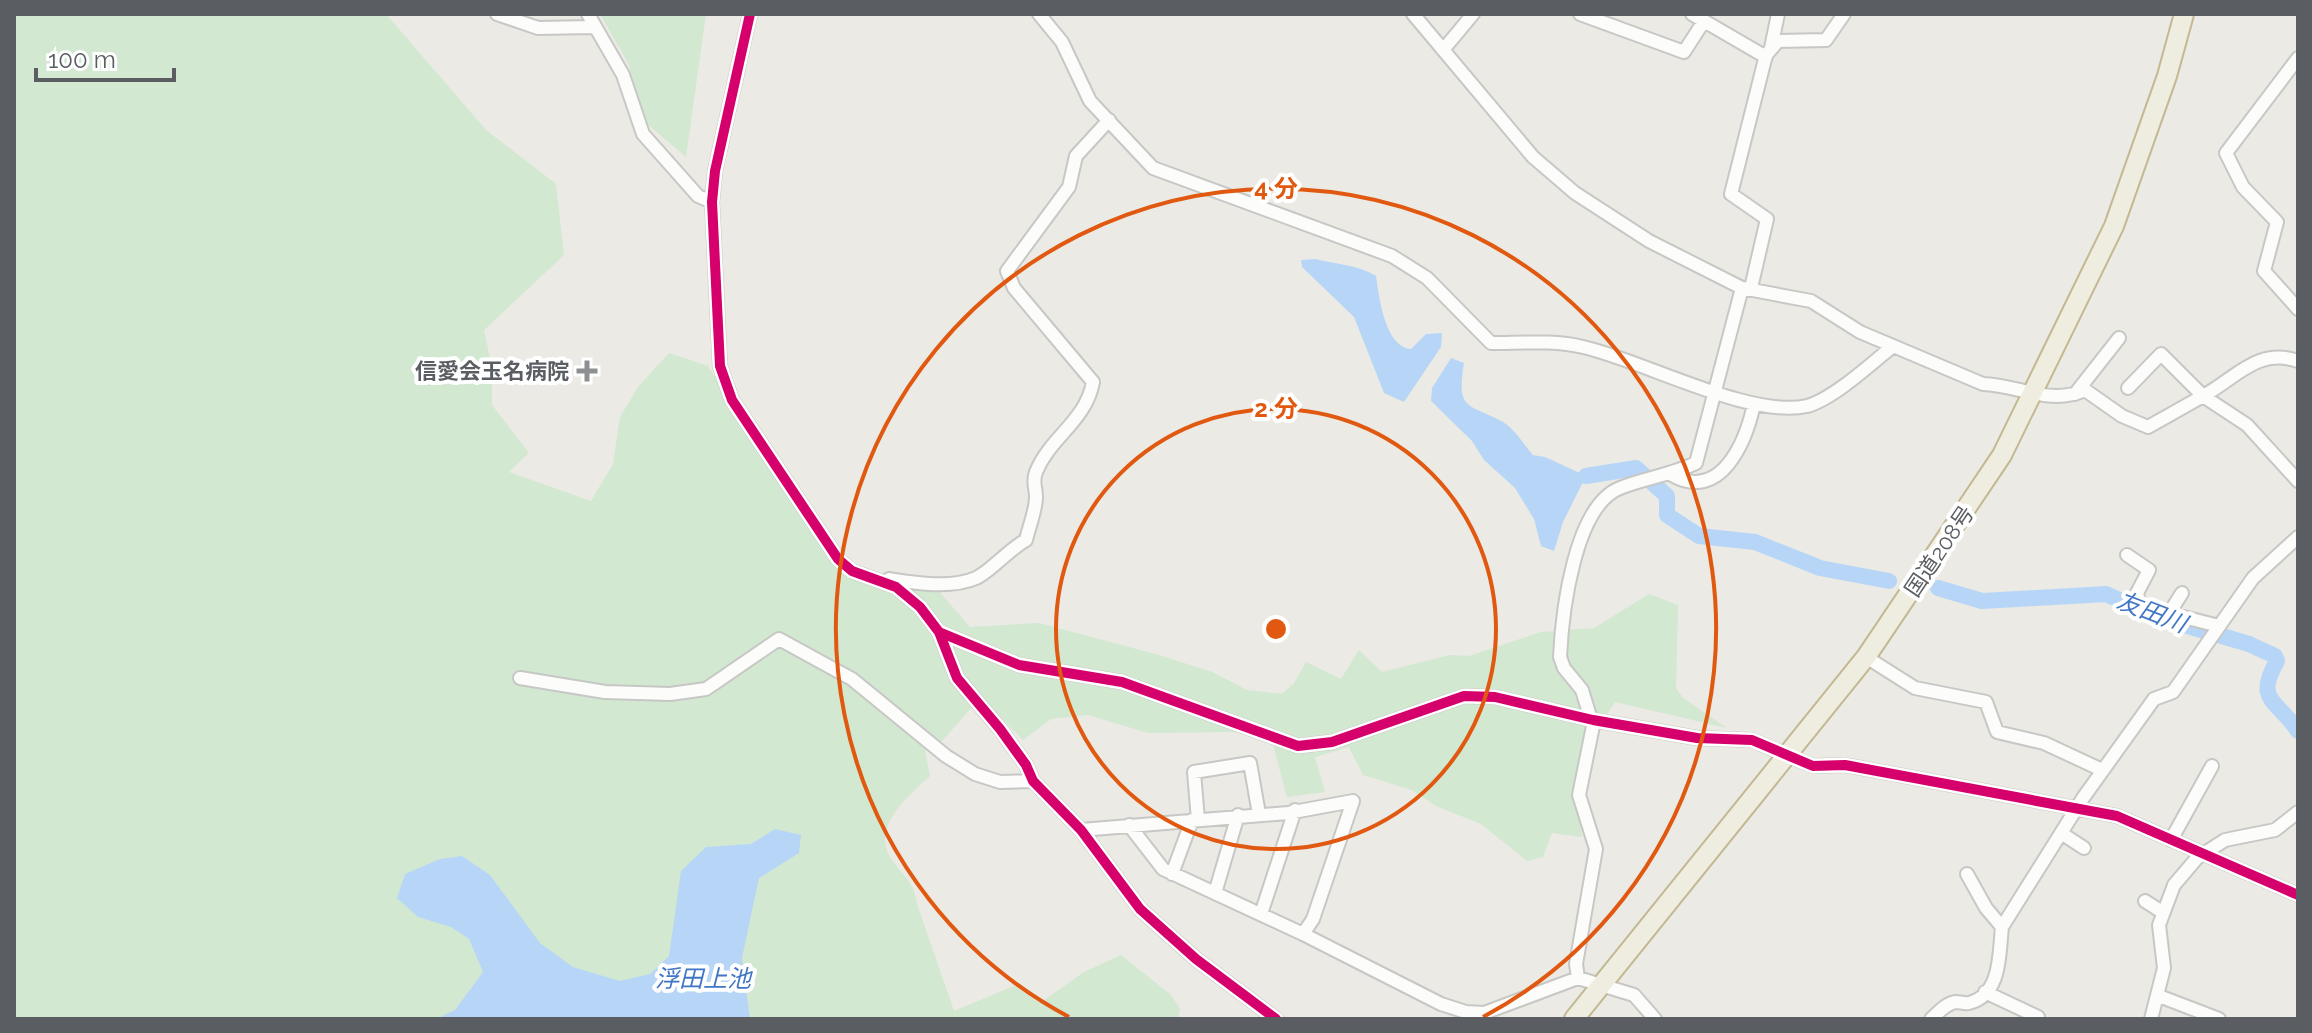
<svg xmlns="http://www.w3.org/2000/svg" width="2312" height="1033" font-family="Raleway,'Noto Sans JP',sans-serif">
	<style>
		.green { fill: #d2e8d1 }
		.water { fill: #b7d6f7 }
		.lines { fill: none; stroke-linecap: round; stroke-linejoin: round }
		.river { stroke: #b7d6f7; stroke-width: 16 }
		.minor-casing { stroke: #c7c7c5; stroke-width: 16 }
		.highway-casing { stroke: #c3b892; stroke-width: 22 }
		.minor { stroke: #fcfcfb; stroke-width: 12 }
		.highway { stroke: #efede0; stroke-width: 18 }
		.cycleway-casing { stroke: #fff; stroke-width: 15 }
		.cycleway { stroke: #d6006c; stroke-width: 10 }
		.ring { fill: none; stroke: #e15910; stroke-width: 4 }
		.poi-dot { fill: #8d8f90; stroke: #fff; stroke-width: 3 }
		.labels { text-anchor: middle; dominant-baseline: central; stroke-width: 8; stroke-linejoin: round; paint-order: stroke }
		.poi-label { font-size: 22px; font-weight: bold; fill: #5a5e63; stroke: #fff; text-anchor: end }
		.street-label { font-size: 22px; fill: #5a5e63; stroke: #fff }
		.water-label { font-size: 24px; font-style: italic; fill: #4176c4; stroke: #fff }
		.centre { fill: #e15910; stroke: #fff; stroke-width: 4 }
		.ring-label { font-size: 24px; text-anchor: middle; font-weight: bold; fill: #e15910; stroke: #fff; stroke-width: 8; stroke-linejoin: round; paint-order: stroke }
	</style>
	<rect width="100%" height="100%" fill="#ebeae5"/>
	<path class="green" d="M14,14H386L486,130L556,184L564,255L484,330L492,368V405L529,453L509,472L591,501L613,464L620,417L638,387L669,353L708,366L810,518L857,570L937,589L970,627L1039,623L1159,655L1212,672L1247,690L1282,694L1294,683L1306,662L1341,679L1359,650L1382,672L1450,655L1469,656L1541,632L1594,628L1649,594L1678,605L1676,688L1683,698L1727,728L1615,702L1597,729L1576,791L1582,837L1552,833L1543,857L1527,861L1481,824L1436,806L1412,790L1363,775L1349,747L1315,757L1325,792L1287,797L1272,741L1233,732L1148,733L1088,715L1051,719L1023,740L981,697L943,740L925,751L930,776C910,794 873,825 889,855C900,874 915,881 917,904L954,1011L1014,986L1040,1003L1084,972L1121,955L1171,995L1180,1009L1178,1019H14Z
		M600,14H706L686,157L646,123L628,63Z"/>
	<path class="water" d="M1315,259C1335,264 1359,265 1376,276C1379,297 1385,347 1411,349L1426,334L1442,333L1441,347L1404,402L1384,393L1354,317L1302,267L1301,260Z
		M1451,358L1464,363C1456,412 1468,403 1503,422C1514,428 1524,445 1533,455L1545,457L1586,476L1563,522L1554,551L1541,546L1534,519L1515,488L1484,460L1472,441L1431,401L1432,388Z
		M775,829L801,835L799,853L759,878L742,958L750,1019H436L455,1010L483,972L469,939L451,927L418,917L397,898L405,874L440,859L462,856L490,875L540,943L573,967L620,981L650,974L669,956L681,871L706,847L751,844Z"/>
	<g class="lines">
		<path class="river" d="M1586,476L1636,468L1667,496V515L1699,536L1755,542L1820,568L1889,581
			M1938,588L1982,601L2106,594L2157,617L2249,644L2275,656L2277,661C2254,702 2277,699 2298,731"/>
		<g class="minor-casing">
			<path id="minor" d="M497,14L538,28L593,27
				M588,14L623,75L643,134L698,196L712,202
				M750,14L715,171L712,202L720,366L732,400L838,559L852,571L896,587L920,607L939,632L957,678L1000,729L1026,765L1033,781L1081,830L1140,909L1196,959L1276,1019
				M1039,14L1062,42L1090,101L1153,168L1392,256L1427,278L1491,343C1521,343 1554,340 1583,347C1642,360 1750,419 1807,406C1833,399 1871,364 1893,346
				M1413,14L1533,157L1575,193L1649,241L1742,288L1811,301L1860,332L1983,384C2019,385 2050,406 2085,390L2122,416L2148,427L2203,396L2247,425L2298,481
				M1580,14L1684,52L1704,21
				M1692,14L1766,57
				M1771,48L1778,14
				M1443,50L1473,14
				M2298,58L2226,153L2243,187L2277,222L2264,271L2298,309
				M1751,288L1767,219L1731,194L1766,55L1778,41L1826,40L1844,14
				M2128,388L2161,354L2203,396C2235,379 2257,347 2298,361
				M2075,394L2119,338
				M1672,475C1721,503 1746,441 1754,404
				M2127,555L2149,570L2137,593L2140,606L2219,626
				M889,579C915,583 951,589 976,578C990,572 1008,550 1026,540C1029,527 1036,510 1036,497C1036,487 1032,482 1036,472C1050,437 1086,421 1093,382L1014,288L1007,271L1069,187L1076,156L1109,120
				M2168,615L2182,593
				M939,632L1019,665L1122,682L1298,746L1332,742L1464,696L1495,697L1593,720L1697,738L1752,740L1813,766L1845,765L2117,816L2298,895
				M1866,657L1915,688L1986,702L1997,732L2044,743L2102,770
				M520,678L605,692L670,694L706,689L779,639L852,679L946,756L975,774L1000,782L1033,781
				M1198,820L1194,772L1250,763L1259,814
				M1129,825L1163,869L1303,934
				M1081,830L1288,813L1353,801L1313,919L1303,934L1441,1004L1466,1012L1484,1013L1578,978L1634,995L1655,1019
				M2061,833L2084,848
				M2171,840L2212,766
				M1172,874L1192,820
				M1967,874L1986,908L2002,927
				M1215,893L1238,815
				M2145,901L2162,912
				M1261,914L1295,810
				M1578,978L1576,964L1596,849L1579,795L1593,726L1582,690L1564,668L1560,657C1562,614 1574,506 1620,488C1645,478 1671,475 1696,463L1742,288
				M1985,992L2038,1017
				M2159,996L2219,1019
				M1931,1019C1938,1013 1946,1003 1956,1002C1961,1002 1964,1004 1969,1003C2002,995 1999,952 2002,927L2083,798L2149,706L2154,699L2173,692L2253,578L2298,537
				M2151,1019L2164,968L2159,925L2174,885L2197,858L2225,840L2275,830L2298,812"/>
		</g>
		<g class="highway-casing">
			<path id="highway" d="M1574,1019L1866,657L2002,455L2114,226L2167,76L2184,14"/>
		</g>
		<use href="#minor" class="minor"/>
		<use href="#highway" class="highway"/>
		<g class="cycleway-casing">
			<path id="cycleway" d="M750,14L715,171L712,202L720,366L732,400L838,559L852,571L896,587L920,607L939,632L957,678L1000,729L1026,765L1033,781L1081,830L1140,909L1196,959L1276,1019
				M939,632L1019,665L1122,682L1298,746L1332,742L1464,696L1495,697L1593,720L1697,738L1752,740L1813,766L1845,765L2117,816L2298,895"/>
		</g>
		<use href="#cycleway" class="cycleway"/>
	</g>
	<g class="ring">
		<circle cx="1276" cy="629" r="220"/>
		<path d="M1069 1017A440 440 0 1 1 1483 1017"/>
	</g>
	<path class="poi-dot" d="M583 359h8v8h8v8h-8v8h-8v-8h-8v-8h8z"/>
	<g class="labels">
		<g class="poi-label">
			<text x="569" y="371">信愛会玉名病院</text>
		</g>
		<g class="street-label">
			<text transform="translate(1939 551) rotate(-56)">国道208号</text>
		</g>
		<g class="water-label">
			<text transform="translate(2152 612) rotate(21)">友田川</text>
			<text x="703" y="978">浮田上池</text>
		</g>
	</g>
	<circle cx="1276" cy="629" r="12" class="centre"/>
	<g class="ring-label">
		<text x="1276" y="197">4 分</text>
		<text x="1276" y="417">2 分</text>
	</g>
	<rect width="2312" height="1033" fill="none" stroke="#5a5e63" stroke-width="32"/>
	<path d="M36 68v12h138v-12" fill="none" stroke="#5a5e63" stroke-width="4"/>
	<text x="48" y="68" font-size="24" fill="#5a5e63" stroke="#ffffff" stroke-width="6" paint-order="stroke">100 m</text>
</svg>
